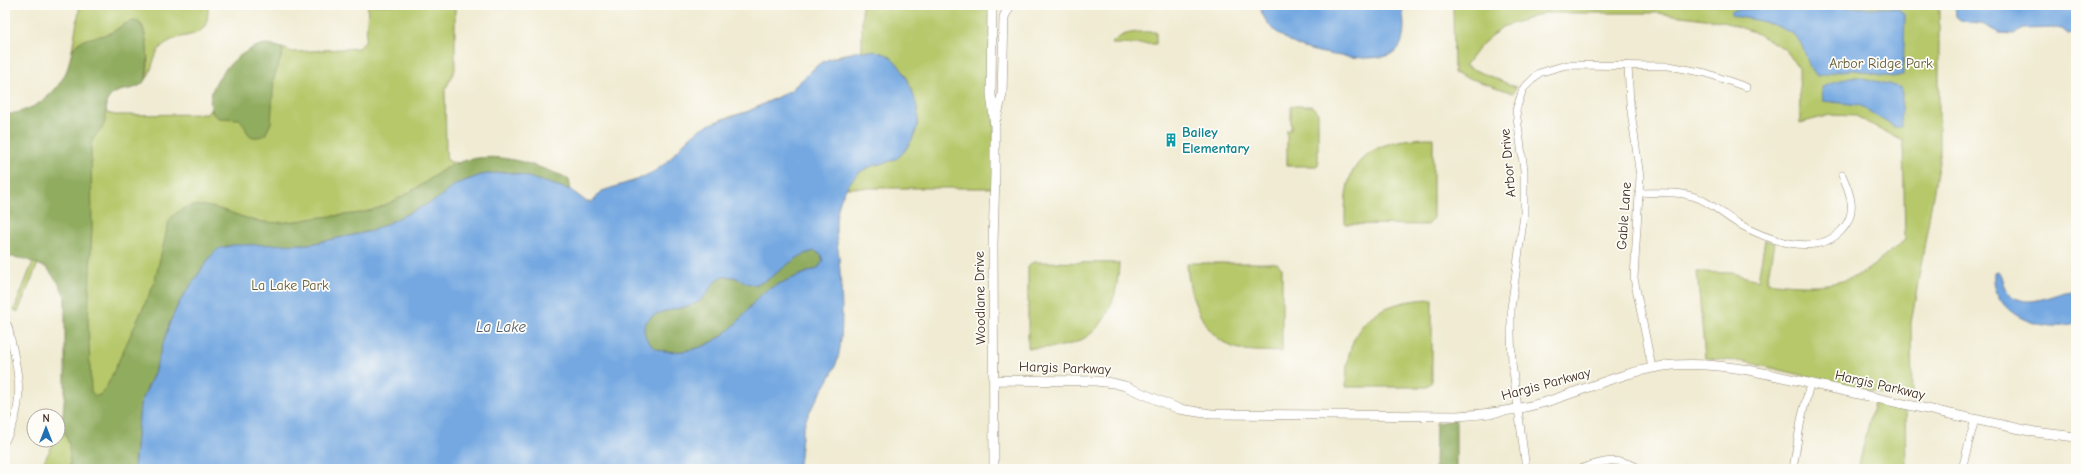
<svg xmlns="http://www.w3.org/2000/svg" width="2081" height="474" font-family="'Comic Neue',sans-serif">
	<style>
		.green { fill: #b6c86b; stroke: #787944 }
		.forest { fill: #90ac5f; stroke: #666b3e }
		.water { fill: #74a8e1; stroke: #586980; fill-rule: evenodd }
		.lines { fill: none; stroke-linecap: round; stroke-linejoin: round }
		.minor-casing { stroke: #968a78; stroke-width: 8 }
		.tertiary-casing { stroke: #968a78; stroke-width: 10 }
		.minor { stroke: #fff; stroke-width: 7 }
		.tertiary { stroke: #fff; stroke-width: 9 }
		.labels { text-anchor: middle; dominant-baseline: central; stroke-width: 3.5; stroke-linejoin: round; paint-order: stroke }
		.park-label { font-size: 14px; fill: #605935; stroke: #fdfcf7 }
		.culture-label { font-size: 14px; font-weight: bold; fill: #0d838f; stroke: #fdfcf7; text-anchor: start }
		.street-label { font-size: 14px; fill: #3b2a1e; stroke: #fdfcf7 }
		.water-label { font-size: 15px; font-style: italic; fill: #525c6c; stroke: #fdfcf7 }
	</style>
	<rect width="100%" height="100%" fill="#fdfcf7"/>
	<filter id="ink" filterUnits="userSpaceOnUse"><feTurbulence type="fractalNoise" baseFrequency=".025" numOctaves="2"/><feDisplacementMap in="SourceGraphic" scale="8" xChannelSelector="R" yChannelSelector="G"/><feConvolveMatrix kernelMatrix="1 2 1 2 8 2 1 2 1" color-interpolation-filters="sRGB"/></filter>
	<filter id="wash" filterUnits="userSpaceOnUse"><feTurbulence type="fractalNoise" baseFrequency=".012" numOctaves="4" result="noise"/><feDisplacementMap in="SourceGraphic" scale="16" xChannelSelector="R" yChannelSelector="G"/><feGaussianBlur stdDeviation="0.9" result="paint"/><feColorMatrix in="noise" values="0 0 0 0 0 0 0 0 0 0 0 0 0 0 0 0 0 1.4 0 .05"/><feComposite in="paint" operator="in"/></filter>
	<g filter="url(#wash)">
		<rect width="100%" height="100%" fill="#f0ebd2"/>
		<path class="green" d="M80,5H208C210,46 183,28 162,46C153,54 153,70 146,80C150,70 147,36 142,25L130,22L110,34L78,44L70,61Z
			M368,5H455V70L445,90L446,151L447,160L451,162L458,163L445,169L537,469H40L55,440H58V433L62,420V426L67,422L68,293L52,266L39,261L18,312L14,310L34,259L5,181L79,116L106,106L107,113L115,115L207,114L211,108L212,113L283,50L282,48L293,52L358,48L364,43L366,38Z
			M862,5H992L995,188H719V120L749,111L790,91L819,64L827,60L840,55L862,51Z
			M1453,5H1939V161L1911,323L1912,401L1746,362L1705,358L1697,272L1731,273L1758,280L1765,240L1774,243L1767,282C1799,286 1835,289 1864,272C1878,263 1892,250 1905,240L1903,141L1856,116L1830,115L1800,123L1799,68L1785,49L1754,32L1721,21L1657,13H1545L1502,27L1480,46L1465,66L1516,87L1513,93L1454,73Z
			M1156,32V44H1111C1123,30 1139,32 1156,32Z
			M1291,106H1312L1318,113V166H1287V130H1291Z
			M1433,138V220L1428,225L1345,224C1345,211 1345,197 1348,184C1358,145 1399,138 1433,138Z
			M1033,262L1119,263C1118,297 1107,333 1071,344C1057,348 1041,348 1028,348V267Z
			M1187,263H1277L1282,268V352C1268,351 1253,352 1239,349C1203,340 1188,295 1187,263Z
			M1432,299V382L1427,387H1346C1345,326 1373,301 1432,299Z
			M1874,402L1905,408L1906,469H1858Z"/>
		<path class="forest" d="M137,21C149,26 151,77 142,84C132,92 117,87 109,98C103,105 108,114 105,122C102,131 93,135 91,145L92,227L88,320L91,391L95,396L100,395L108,384L154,284L169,221C192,187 234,219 264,222C283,224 303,220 321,217C340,215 360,215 378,208C392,202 406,195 418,187C428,181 436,174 446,168C487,147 524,161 563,176L569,180L571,190L518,174L505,172L481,175L456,184L436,200L372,231L311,244L226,246L210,257L180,301L170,322L154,373L140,405L134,469H70L69,444L62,426L65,391V296L58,282L47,268L25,259L5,256V115C33,111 55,97 67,70C70,62 70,50 77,44C86,36 101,38 112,32C120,28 127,20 137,21Z
			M268,44L282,48L283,52L274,78L271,123L265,135C244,143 249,127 239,119L219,118L214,115C197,88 243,44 268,44Z
			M815,251L821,255L823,261L818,268C801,275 783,281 767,290C757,297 749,308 742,317C719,342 698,354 664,351C652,350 644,339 644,328C648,306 688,312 701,300C708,294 712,284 719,278C740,272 744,288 761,282C765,280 770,276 774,273C787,264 799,254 815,251Z
			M1456,420V469H1435L1436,423Z"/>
		<path class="water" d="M1261,5H1401C1405,18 1407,46 1393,53C1376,64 1319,54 1301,47C1287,42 1258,21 1261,5Z
			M1955,5H2076V34H2068L2062,29L2055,28L2024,29L2014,34L1999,33L1980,23L1960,21L1956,16Z
			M1785,7L1898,8L1905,16L1903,75L1892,77L1855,70L1840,71L1818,76C1804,68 1808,43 1791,33C1777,25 1760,20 1744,18C1739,17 1733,17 1730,13L1733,10Z
			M858,51C867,51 878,50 887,55C904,63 920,104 918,121C918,129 913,139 908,146C897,164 886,161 870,167C853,173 842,192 838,209C834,224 837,242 839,257C841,287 844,318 840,348C837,373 820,391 809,413C800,429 802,451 798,469H134L140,405L154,373L170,322L180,301L210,257L218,249L233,245L311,244L372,231L436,200L456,184L481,175L505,172L518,174L571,190L587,202H592L602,191L639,179L655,171L667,162L688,139L700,129L715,122L749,111L790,91L819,64L827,60ZM815,251L821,255L823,261L818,268C801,275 783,281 767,290C757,297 749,308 742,317C720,342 697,354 664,351C652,350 644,339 644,328C648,306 688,312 701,300C708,294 712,284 719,278C740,272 743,287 757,284C776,279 790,256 815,251Z
			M1849,77H1859L1900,87L1902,93L1901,127H1894L1859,105L1823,101L1822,87Z
			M1998,271C2003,277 2002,285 2007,291C2028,314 2054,290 2076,291V324C2041,333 1990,315 1994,272Z"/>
	</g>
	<g filter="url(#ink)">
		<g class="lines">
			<g class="minor-casing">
				<path id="minor" d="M1628,65L1630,104L1640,177L1634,278L1652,368
					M1640,193C1658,193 1678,191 1695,197C1711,202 1723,215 1739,224C1766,239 1815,258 1841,231C1858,214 1851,194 1842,175
					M5,441C28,403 17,366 8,326
					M1526,469L1512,363L1511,335V308L1524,215V170L1516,110L1523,89L1539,73L1566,65L1669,66L1706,73L1746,87
					M1580,469C1601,461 1620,456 1640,469
					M1793,469L1801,420L1810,384
					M1962,469L1975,419"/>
			</g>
			<g class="tertiary-casing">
				<path id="tertiary" d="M992,5L991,94L995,126V173L993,244L994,469
					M996,119L1002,95L1004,17L1010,5
					M994,380L1096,381L1113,383L1125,386L1179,409L1211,414L1457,416C1488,414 1519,410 1549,401C1589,388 1631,369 1673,365C1727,361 1779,377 1831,388C1899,403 1967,418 2035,432L2076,437"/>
			</g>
			<use href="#minor" class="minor"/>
			<use href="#tertiary" class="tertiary"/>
		</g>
	</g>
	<defs>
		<g id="building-bare" transform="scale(1.08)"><path d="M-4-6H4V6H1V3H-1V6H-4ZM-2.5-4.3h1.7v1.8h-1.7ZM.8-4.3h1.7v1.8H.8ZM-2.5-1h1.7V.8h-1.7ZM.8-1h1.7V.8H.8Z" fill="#0f9aa8" stroke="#fdfcf7" stroke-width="2.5" paint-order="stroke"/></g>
	</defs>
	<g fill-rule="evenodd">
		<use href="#building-bare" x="1171" y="140"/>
	</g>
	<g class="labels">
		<g class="park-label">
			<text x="1881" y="63">Arbor Ridge Park</text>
			<text x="290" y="285">La Lake Park</text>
		</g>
		<g class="culture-label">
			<text x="1182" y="132">Bailey<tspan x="1182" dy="16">Elementary</tspan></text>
		</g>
		<g class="street-label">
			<text transform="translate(1508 163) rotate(-95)">Arbor Drive</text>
			<text transform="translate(1624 216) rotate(-86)">Gable Lane</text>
			<text transform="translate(980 298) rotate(-91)">Woodlane Drive</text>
			<text transform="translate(1065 368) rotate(2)">Hargis Parkway</text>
			<text transform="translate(1546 384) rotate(-15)">Hargis Parkway</text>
			<text transform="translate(1880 385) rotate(13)">Hargis Parkway</text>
		</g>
		<g class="water-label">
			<text x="501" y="327">La Lake</text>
		</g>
	</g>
	<rect width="2081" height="474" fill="none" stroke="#fdfcf7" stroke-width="20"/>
	<g transform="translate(46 428)"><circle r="19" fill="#fdfcf7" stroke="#afa8a0"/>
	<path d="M0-3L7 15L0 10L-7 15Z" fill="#1f6fb2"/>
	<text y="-6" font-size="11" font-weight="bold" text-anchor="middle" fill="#3b2a1e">N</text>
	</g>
</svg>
